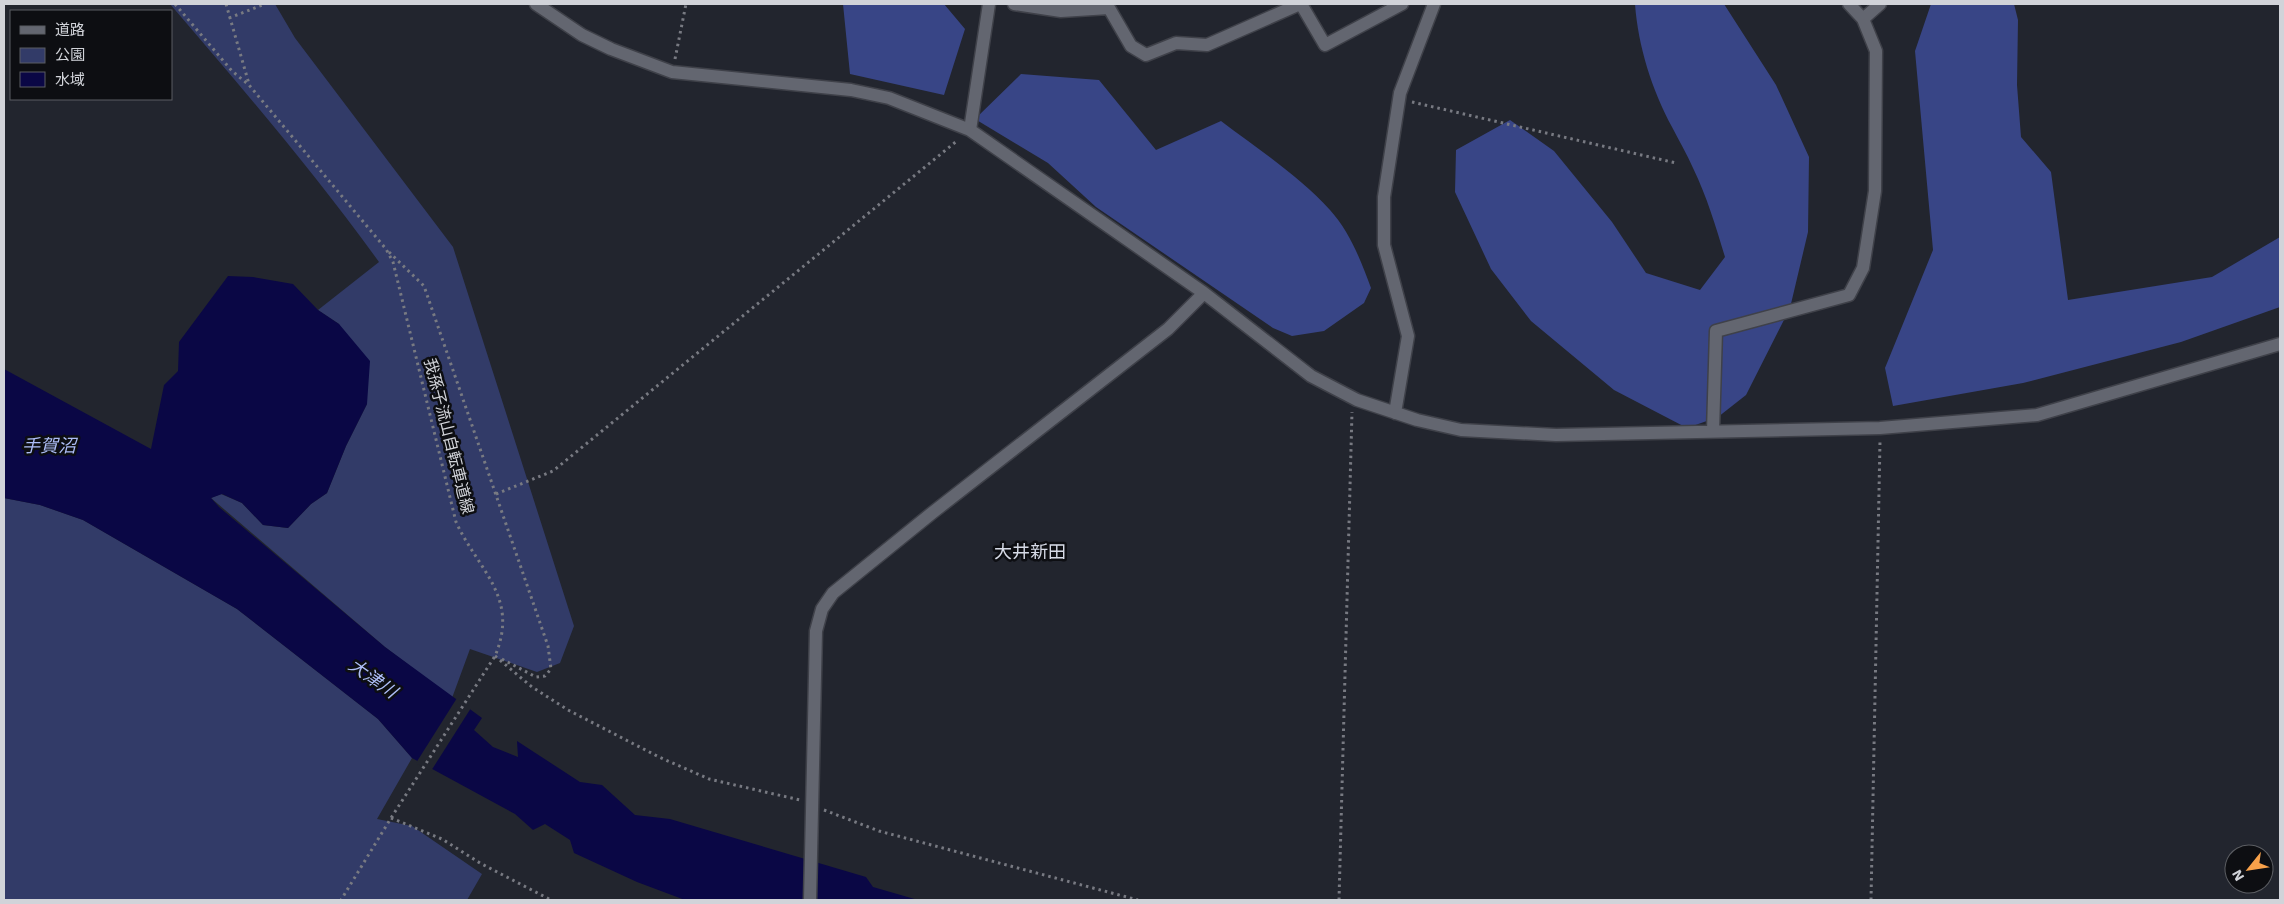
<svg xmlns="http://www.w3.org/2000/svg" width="2284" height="904" font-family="'Work Sans','Noto Sans JP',sans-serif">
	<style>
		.green { fill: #323b68 }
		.forest { fill: #384586 }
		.water { fill: #0a0745 }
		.pier { fill: #22252e }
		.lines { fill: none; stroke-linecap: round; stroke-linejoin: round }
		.minor-casing { stroke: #3f4149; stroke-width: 15 }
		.path { stroke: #787a82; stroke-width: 3; stroke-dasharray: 2.5 4; stroke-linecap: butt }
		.minor { stroke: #636670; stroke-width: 12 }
		.labels { text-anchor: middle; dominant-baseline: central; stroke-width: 5; stroke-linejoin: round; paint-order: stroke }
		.street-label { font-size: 16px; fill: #d1d3d9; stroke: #0d0e12 }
		.water-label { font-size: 18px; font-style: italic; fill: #adbdf6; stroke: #0d0e12 }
		.neighbourhood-label { font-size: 18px; fill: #d6dae6; stroke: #0d0e12 }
	</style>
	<rect width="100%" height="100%" fill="#22252e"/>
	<path class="green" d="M170,4H275L295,38L453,247L574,626L560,663L537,672L470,649L452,698L385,647L211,498L221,494L242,503L263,525L288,528L311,504L327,493L346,446L367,404L339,324L318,310L379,262C314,172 242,88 170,4Z
		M4,498L40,505L83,520L237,609L378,719L412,758L377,819L412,826L482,874L467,900H4Z"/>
	<path class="forest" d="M843,4H944L965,29L944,95L850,74Z
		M1635,4H1724L1776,85L1809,157L1808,232L1790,308L1746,395L1718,417L1687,428L1614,390L1531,321L1491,269L1455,192L1456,150L1510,120L1554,151L1612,222L1646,273L1700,290L1725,257C1716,227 1707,197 1693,168C1687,154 1679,141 1672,127C1652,90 1638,46 1635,4Z
		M1931,4H2014L2018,20L2017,85L2021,137L2051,172L2068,300L2212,277L2280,237V307L2181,342L2023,383L1893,406L1885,368L1933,250L1915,51Z
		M1021,74L1099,80L1156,150L1221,121C1258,149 1299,176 1330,210C1350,232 1361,261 1371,288L1364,303L1324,331L1292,336L1273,328L1096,207L1048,163L975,119Z"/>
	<path class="water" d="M228,276L253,277L293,284L318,310L339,324L370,361L367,404L346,446L327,493L311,504L288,528L263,525L242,503L222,494L211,498L219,507L385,647L482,718L474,730L493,747L518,757L517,741L580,782L602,785L635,815L670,819L866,877L873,887L918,900H685L637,882L574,853L570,840L545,824L533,830L515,814L412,758L378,719L237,609L83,520L40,505L4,498V369L151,449L164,385L178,371L179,342Z"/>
	<path class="pier" d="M457,698L471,708L431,771L416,763Z"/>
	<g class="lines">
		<g class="minor-casing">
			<path id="minor" d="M536,4L582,35L611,49L672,72L851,90L889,98L970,130L1204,293L1311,376L1357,400L1417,420L1461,430L1556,435L1880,428L2037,415L2280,344
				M1014,4L1061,11L1109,8L1131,46L1146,55L1176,43L1207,45L1300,4
				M1301,4L1325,45L1402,4
				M1863,19L1880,4
				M970,130L989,4
				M1395,413L1408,336L1384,245V197L1400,93L1434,4
				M1713,431L1716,331L1849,295L1863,268L1875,191L1876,51L1863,19L1849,4
				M810,900L816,631L822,609L833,593L932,513L1168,329L1204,293"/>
		</g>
		<path class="path" d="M175,4L232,71L249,85L386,249L393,262L456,522C478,570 520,597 495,656L391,818L341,900
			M226,4L249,84
			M229,18L265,4
			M675,59L686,4
			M1412,102L1676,163
			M389,252L424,286L548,646L551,669L545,676L536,677L500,658
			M496,494L553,471L958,140
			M495,656L532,687L568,710L659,757L709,779L800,800
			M824,810L879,831L1138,900
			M391,818L442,839L480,863L551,900
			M1339,900L1352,412
			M1871,900L1880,441"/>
		<use href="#minor" class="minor"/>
	</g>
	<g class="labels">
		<g class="street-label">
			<text transform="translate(449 436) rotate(76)">我孫子流山自転車道線</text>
		</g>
		<g class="water-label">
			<text x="49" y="445">手賀沼</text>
			<text transform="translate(373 678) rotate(35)">大津川</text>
		</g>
		<g class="neighbourhood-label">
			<text x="1030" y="551">大井新田</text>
		</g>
	</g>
	<rect width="2284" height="904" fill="none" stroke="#d1d3d9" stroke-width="10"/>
	<rect x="10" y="10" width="162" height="90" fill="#0d0e12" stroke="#5b5d62"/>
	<rect x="20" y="26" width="25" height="8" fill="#636670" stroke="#5b5d62"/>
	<text x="55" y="35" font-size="15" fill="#d1d3d9">道路</text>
	<rect x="20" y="48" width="25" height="15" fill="#323b68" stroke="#5b5d62"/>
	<text x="55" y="60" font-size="15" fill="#d1d3d9">公園</text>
	<rect x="20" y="72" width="25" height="15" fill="#0a0745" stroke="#5b5d62"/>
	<text x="55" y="85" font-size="15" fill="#d1d3d9">水域</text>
	<g transform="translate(2249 869) rotate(240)"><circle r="24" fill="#0d0e12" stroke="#5b5d62"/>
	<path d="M0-4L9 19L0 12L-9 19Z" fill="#f8a14a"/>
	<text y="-8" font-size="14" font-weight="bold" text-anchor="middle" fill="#d1d3d9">N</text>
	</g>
</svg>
